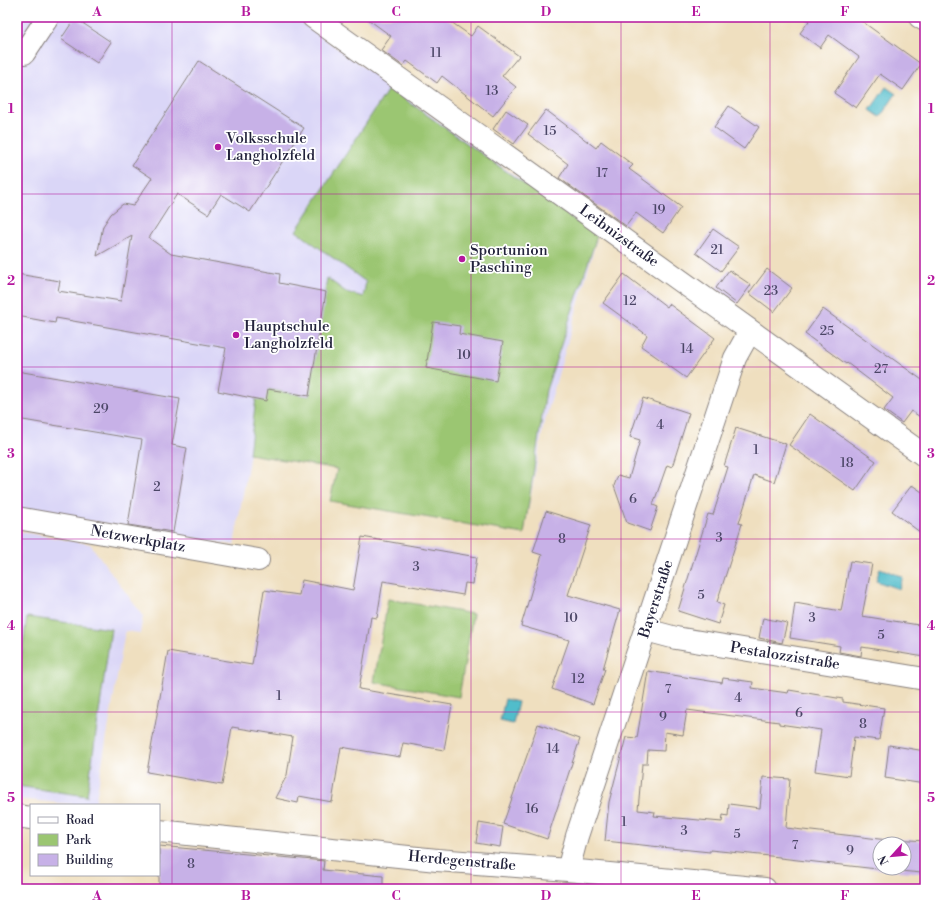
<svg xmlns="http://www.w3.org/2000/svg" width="942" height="906" font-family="'Libre Bodoni',serif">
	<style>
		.built { fill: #dad6f7 }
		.green { fill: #9bc672; stroke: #5e7456 }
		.water { fill: #51bdcb; stroke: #3a7083 }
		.building { fill: #c7b1e7; fill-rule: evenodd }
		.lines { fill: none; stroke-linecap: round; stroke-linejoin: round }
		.minor-casing { stroke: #88807d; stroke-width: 24 }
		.minor { stroke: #fff; stroke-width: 22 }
		.grid { fill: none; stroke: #b5179e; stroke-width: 1; stroke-opacity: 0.55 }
		.poi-dot { fill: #b5179e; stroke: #fff; stroke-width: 1.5 }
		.labels { text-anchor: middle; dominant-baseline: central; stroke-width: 3.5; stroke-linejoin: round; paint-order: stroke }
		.number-label { font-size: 13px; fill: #4b4666 }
		.poi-label { font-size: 15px; fill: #22223b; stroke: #fff; text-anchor: start }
		.street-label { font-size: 15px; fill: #22223b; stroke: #fff }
		.neatline { fill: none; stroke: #b5179e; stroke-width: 1.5 }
		.grid-label { font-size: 13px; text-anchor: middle; font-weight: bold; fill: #b5179e }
	</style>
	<rect width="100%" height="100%" fill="#fff"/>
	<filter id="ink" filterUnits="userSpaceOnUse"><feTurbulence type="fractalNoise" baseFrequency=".025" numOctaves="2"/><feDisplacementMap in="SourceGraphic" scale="8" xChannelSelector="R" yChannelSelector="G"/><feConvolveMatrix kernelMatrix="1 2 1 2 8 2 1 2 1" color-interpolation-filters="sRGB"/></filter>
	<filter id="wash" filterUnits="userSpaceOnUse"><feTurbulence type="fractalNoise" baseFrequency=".012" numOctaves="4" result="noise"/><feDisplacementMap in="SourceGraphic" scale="16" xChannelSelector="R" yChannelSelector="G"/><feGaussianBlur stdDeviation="0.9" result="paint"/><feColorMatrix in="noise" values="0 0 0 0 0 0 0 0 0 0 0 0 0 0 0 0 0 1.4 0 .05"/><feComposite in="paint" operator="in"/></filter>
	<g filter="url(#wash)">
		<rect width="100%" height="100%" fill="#efdfbf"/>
		<path class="built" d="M19,17H294L598,235L543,428L524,534L330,501L337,469L250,454L234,545L17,509V20Z
			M17,531L90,544L143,616L140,633L125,631L95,805H81L17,799Z"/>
		<path class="green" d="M389,88L597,236L546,390L524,534L330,501L337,469L249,454L256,398L268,389L309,396L327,278L346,292L363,297L366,282L296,231Z
			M388,599L473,614L459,697L374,682Z
			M27,617L111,629L87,796L17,786V686Z"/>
		<path class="water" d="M886,87L896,94L880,117L870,110Z
			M880,568L903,577L899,589L876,581Z
			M505,699L518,702L513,724L500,721Z"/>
		<g id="blocks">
			<path class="building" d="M365,17H444L471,36L478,26L519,56L502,76L516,87L493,116L442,76L437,83L407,61L403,66L381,50L391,36Z
				M804,17H856L921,64L903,90L880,74L856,108L834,93L859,57L829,35L820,48L800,33L809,21Z
				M75,18L111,42L97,63L61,39Z
				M199,61L304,128L250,212L221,194L208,214L177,194L149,238L171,254L280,274L279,283L326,292L309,396L268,389L266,401L218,391L226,348L56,318L55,323L17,316V274L60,281L58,291L121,301L132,236L97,256L103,226L111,214L123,204L133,206L152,178L132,165Z
				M729,106L759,127L744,149L714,127Z
				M506,110L528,125L514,144L493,129Z
				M546,110L596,148L601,141L633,165L629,169L681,207L663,233L636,213L626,226L559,178L568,164L528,134Z
				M713,229L739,247L721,271L696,253Z
				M767,269L792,288L774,312L749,293Z
				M729,270L751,285L737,304L716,288Z
				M624,274L667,307L669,304L715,338L686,378L641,346L647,335L603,303Z
				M823,309L925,382V420L911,411L902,423L884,410L893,398L847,363L846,364L805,334Z
				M433,322L460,326L459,334L503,342L496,381L426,368Z
				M17,371L180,399L172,445L187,448L173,532L128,525L142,440L17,419Z
				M643,398L689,413L672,467L667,465L653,505L658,507L650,531L627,523L614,486L618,475L629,478L640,440L630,437Z
				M810,414L876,461L855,491L789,445Z
				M736,428L786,444L774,482L754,475L739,523L742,524L717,602L724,605L718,624L678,611L708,514L713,515L728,467L724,466Z
				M912,485L925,494V536L892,511Z
				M546,511L591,525L568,595L620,610L603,669H605L593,704L552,689L569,640L521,626L542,555L533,552Z
				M362,537L477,557L473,584L465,583L463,595L383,581L377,618L371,617L359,689L452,705L444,750L403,743L400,757L341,747L332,802L299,796L298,803L275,798L287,775L293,737L232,727L222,785L147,772L168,651L252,665L264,590L299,595L302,580L353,590Z
				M850,561L872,564L862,616L925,626V657L862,647L861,656L839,652L840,646L790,638L795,603L841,611Z
				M763,618L787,623L782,643L759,638Z
				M648,671L722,683L723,678L753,682L752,688L788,693L789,690L843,699V702L884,708L879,740L854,737L849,776L815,771L821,730L779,724V722L687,710L683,735L665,732L664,751L648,750L647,764H642L638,810L655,812L654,816L722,822L723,815L728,816L729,804L760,808L763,777L790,779L786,828L896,841V839L925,841L922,873L877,869L780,858V857L710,850V852L670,848L605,841L609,802L626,737L637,738ZM880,844H904V868H880Z
				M538,724L580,739L547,839L503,824Z
				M889,745L925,751V784L885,778Z
				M479,823L503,827L500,847L476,843Z
				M159,846L324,861L323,870L383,876V889H159Z"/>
		</g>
	</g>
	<g filter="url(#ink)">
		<use href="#blocks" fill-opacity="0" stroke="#88807d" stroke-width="1"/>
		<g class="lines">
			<g class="minor-casing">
				<path id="minor" d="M313,17L925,456
					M920,17L925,20
					M17,48L24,53L48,17
					M17,518L258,560
					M646,630L676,638L925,679
					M17,816L31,818
					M159,831L437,860L568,870L765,889
					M568,870L577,836L735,358L750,331"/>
			</g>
			<use href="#minor" class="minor"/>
		</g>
	</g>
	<path class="grid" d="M172,17V889M321,17V889M471,17V889M621,17V889M770,17V889M17,194H925M17,367H925M17,539H925M17,712H925"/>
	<g class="poi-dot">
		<circle cx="218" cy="147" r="4"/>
		<circle cx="462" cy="259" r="4"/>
		<circle cx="236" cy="335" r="4"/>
	</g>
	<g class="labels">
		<g class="number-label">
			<text x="436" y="53">11</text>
			<text x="492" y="91">13</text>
			<text x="550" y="131">15</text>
			<text x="602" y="173">17</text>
			<text x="659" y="210">19</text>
			<text x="717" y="250">21</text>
			<text x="771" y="291">23</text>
			<text x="630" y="301">12</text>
			<text x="827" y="331">25</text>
			<text x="687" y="349">14</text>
			<text x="464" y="355">10</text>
			<text x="881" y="369">27</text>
			<text x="101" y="409">29</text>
			<text x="660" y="425">4</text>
			<text x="756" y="450">1</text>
			<text x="847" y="463">18</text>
			<text x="157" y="487">2</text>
			<text x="633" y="499">6</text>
			<text x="719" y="538">3</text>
			<text x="562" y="539">8</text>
			<text x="416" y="567">3</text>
			<text x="701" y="595">5</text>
			<text x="571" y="618">10</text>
			<text x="812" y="618">3</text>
			<text x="881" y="635">5</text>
			<text x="578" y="679">12</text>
			<text x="668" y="689">7</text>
			<text x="279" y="696">1</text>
			<text x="738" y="698">4</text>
			<text x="799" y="713">6</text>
			<text x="663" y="717">9</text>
			<text x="863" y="724">8</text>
			<text x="553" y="749">14</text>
			<text x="532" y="809">16</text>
			<text x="624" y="822">1</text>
			<text x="684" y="831">3</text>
			<text x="737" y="834">5</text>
			<text x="795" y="845">7</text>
			<text x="850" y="851">9</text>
			<text x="191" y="864">8</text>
		</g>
		<g class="poi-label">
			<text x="226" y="138">Volksschule<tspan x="226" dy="17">Langholzfeld</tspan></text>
			<text x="470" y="250">Sportunion<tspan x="470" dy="17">Pasching</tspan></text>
			<text x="244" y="326">Hauptschule<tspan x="244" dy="17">Langholzfeld</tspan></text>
		</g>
		<g class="street-label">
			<text transform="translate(619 236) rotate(36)">Leibnizstraße</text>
			<text transform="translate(138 539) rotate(10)">Netzwerkplatz</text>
			<text transform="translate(656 599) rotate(-72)">Bayerstraße</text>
			<text transform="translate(785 656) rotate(9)">Pestalozzistraße</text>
			<text transform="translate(462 861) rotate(5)">Herdegenstraße</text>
		</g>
	</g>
	<rect width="942" height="906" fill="none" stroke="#fff" stroke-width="44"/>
	<rect x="30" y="804" width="130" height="72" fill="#ffffff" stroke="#a7a7b1"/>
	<rect x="38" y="817" width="20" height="6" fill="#ffffff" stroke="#a7a7b1"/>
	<text x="66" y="824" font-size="12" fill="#22223b">Road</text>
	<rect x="38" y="834" width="20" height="12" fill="#9bc672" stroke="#a7a7b1"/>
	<text x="66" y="844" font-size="12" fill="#22223b">Park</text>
	<rect x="38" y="854" width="20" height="12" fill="#c7b1e7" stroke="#a7a7b1"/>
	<text x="66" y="864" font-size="12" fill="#22223b">Building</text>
	<g transform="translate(892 856) rotate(243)"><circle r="19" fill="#ffffff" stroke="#a7a7b1"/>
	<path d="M0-3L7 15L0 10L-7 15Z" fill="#b5179e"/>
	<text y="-6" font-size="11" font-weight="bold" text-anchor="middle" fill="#22223b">N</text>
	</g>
	<rect x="22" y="22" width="898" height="862" class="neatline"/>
	<g class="grid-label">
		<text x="97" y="16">A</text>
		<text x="246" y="16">B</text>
		<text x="396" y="16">C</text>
		<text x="546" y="16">D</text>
		<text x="696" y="16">E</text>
		<text x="845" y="16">F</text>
		<text x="11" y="113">1</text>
		<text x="931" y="113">1</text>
		<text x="11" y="285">2</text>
		<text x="931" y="285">2</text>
		<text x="11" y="458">3</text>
		<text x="931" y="458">3</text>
		<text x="11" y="630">4</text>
		<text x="931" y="630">4</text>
		<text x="11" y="802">5</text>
		<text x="931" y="802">5</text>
		<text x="97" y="900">A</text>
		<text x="246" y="900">B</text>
		<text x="396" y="900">C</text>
		<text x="546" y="900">D</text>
		<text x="696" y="900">E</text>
		<text x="845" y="900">F</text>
	</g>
</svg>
